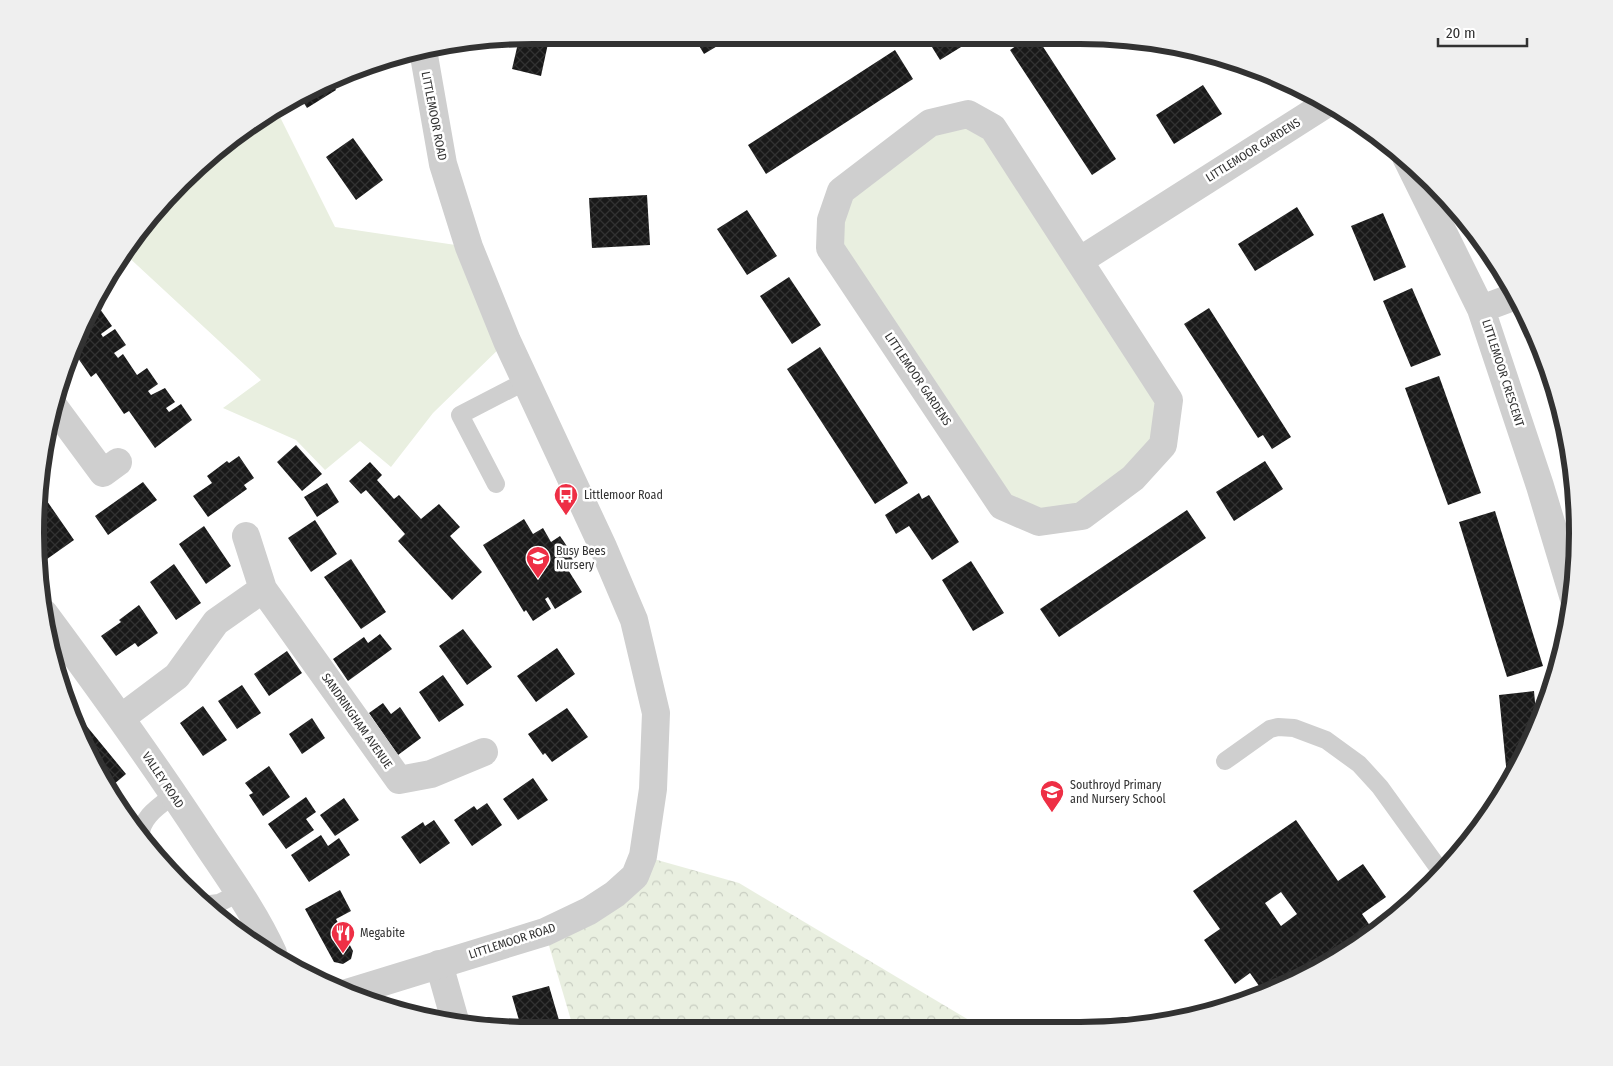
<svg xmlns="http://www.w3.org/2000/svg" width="1613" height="1066" font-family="'Fira Sans Condensed',sans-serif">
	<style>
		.green { fill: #e9efe0 }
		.park { fill: url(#park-crowns) }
		.building { fill: url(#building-cross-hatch); fill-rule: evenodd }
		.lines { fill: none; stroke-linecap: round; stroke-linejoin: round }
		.service { stroke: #cfcfcf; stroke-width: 18 }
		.minor { stroke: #cfcfcf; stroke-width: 28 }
		.tertiary { stroke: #cfcfcf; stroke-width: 28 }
		.labels { text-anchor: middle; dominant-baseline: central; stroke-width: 5; stroke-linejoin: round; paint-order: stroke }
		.street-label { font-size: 12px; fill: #323232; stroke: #fff }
		.poi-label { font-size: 12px; fill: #323232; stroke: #fff; text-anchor: start }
		.rim { fill: none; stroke: #323232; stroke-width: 6 }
	</style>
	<defs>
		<pattern id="park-crowns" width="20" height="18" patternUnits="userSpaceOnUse" patternTransform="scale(1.25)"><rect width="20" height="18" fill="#e9efe0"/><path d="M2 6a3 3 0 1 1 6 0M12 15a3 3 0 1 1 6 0" fill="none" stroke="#c8cdc1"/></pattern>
		<pattern id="building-cross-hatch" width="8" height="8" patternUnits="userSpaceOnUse" patternTransform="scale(1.25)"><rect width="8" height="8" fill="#191919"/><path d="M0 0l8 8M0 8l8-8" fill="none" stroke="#323232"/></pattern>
	</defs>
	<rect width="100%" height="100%" fill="#fff"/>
	<path class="green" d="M276,109L335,227L469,247L507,341L433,413L391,467L360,441L325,470L296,440L223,408L261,380L124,253L138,230L204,159L256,119Z
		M968,114L1169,400L1163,445L1082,516L1002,506L830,248L841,191Z"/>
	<path class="park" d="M643,856L739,883L984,1029L573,1027L545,932Z"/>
	<path class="building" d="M519,39H549L541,76L512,69Z
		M695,39H729L704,54Z
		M927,39H974L940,60Z
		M1026,39H1038L1116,159L1092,175L1010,50Z
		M895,50L913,79L766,174L748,145Z
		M331,82L336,90L307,108L300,97Z
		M1203,85L1222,114L1174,144L1156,115Z
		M353,138L383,180L356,200L326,157Z
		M647,195L650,245L592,248L589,198Z
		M1297,207L1314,235L1255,271L1238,244Z
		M747,210L777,256L747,275L717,229Z
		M1383,213L1406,267L1374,281L1351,226Z
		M789,277L821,325L792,344L760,296Z
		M1412,288L1441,355L1411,367L1383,301Z
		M1209,308L1291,437L1272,449L1263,435L1258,438L1184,324Z
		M100,309L112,326L101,334L103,337L115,329L126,345L114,353L118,358L123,354L137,375L147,368L158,384L148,391L151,395L165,388L175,402L166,408L169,412L181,404L192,420L155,448L129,411L124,414L96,373L91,377L71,348L88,316Z
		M820,347L908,483L875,504L787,369Z
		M1439,376L1481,493L1448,505L1405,388Z
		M296,445L322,474L302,491L277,462Z
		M239,456L254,478L244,485L247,489L208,517L193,496L212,483L207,476L227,461L229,463Z
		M1265,461L1283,489L1234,521L1216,492Z
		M370,462L382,475L377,480L394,499L399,495L421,519L439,504L460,527L450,536L482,572L452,600L398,541L405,534L366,490L361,494L349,481Z
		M143,482L157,500L108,535L95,516Z
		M327,483L339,502L317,517L304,497Z
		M38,488L74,540L40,564L36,558V500Z
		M919,493L922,499L929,495L959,542L932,560L909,526L896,534L885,515Z
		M1187,510L1206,538L1059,637L1040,609Z
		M1495,511L1543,666L1507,677L1459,522Z
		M524,519L533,534L543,528L551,542L560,536L575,558L565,565L582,592L555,609L548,597L545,599L551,609L533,621L526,610L524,612L483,545Z
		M315,520L337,554L311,572L288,538Z
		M204,526L231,566L206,584L179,544Z
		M351,559L386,612L361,629L324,577Z
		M971,561L1004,613L973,631L942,580Z
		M174,564L201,603L176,620L150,582Z
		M139,605L158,633L138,647L135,643L116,656L101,636L121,622L119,620Z
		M463,629L492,667L467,685L439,646Z
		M380,634L392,649L348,681L333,659L364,637L368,643Z
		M557,648L575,674L536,702L517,676Z
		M287,651L302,673L269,696L254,674Z
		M443,675L464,705L439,722L419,692Z
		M242,685L261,713L237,729L218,701Z
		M1534,691L1537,725L1508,786L1499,695Z
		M383,703L391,714L400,707L421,738L398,755L369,713Z
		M203,706L227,740L203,756L180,723Z
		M71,707L126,774L107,790L102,782Z
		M567,708L588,737L552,762L545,753L543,755L528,734Z
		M312,718L325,738L302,754L289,734Z
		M269,766L290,797L263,816L249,795L253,793L245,783Z
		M533,778L548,800L518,820L503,799Z
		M306,797L316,812L306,819L314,830L286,849L268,824Z
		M344,798L359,820L335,836L320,815Z
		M487,803L502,825L472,846L454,820L474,806L477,810Z
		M434,820L450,843L420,864L401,837L423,822L425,826Z
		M1296,820L1338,881L1363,864L1386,897L1362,914L1375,933L1295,982L1337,951L1335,948L1278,988L1264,993L1250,973L1235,984L1204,940L1220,929L1193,891ZM1281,892L1297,914L1281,926L1265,903Z
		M321,835L328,846L339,838L350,855L309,882L291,855Z
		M340,890L351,911L336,919L353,951L351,959L343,964L334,962L305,909Z
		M549,986L561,1027H521L512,996Z"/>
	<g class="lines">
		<path class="service" d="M496,484L460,415L526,381
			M1225,761L1270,729L1278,727L1294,728L1326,740L1359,764L1380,787L1442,873
			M141,840C138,819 159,806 174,795
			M202,905L219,903L239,893"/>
		<path class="minor" d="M968,114L993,128L1169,400L1163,445L1133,478L1082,516L1039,522L1002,506L830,248L831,220L841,191L930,123Z
			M1406,157L1481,309L1540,486L1574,599
			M1079,261L1326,104
			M1481,309L1516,296
			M52,404L103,473L118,462
			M246,536L263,589
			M44,613C99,687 153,762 204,840C228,876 255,913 273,953
			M121,718L177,676L216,622L263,589L399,780L431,774L484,752
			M439,964L456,1024"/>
		<path class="tertiary" d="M347,993L545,932L589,911L615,894L635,876L643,856L653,789L656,713L634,620L603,547L507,341L469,247L443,164L423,50"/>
	</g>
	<defs>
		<g id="bus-pin" transform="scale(1.25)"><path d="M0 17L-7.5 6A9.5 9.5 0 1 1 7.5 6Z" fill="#ee2f45" stroke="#fff"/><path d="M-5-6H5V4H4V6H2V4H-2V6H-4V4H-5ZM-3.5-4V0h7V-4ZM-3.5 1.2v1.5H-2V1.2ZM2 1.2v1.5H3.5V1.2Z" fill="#fff"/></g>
		<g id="school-pin" transform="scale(1.25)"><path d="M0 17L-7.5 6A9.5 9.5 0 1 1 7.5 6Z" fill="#ee2f45" stroke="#fff"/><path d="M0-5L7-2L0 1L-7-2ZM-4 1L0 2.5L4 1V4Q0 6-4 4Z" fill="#fff"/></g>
		<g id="restaurant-pin" transform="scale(1.25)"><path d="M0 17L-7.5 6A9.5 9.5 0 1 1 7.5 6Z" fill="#ee2f45" stroke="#fff"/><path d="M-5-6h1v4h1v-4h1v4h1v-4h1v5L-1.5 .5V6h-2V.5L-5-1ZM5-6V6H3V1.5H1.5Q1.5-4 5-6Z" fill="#fff"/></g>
	</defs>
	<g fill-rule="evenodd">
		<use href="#bus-pin" x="566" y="495"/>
		<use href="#school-pin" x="538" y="558"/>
		<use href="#school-pin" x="1052" y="792"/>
		<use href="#restaurant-pin" x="343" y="933"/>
	</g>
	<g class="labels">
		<g class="street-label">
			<text transform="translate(434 116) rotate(79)">LITTLEMOOR ROAD</text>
			<text transform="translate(1253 150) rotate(-32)">LITTLEMOOR GARDENS</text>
			<text transform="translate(1503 373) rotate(72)">LITTLEMOOR CRESCENT</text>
			<text transform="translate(918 379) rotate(56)">LITTLEMOOR GARDENS</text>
			<text transform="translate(357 721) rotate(55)">SANDRINGHAM AVENUE</text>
			<text transform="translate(163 780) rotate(56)">VALLEY ROAD</text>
			<text transform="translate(512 941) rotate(-18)">LITTLEMOOR ROAD</text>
		</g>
		<g class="poi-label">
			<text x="584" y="495">Littlemoor Road</text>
			<text x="556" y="551">Busy Bees<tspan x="556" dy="14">Nursery</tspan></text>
			<text x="1070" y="785">Southroyd Primary<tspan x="1070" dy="14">and Nursery School</tspan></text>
			<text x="360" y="933">Megabite</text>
		</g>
	</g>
	<path d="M0 0H1613V1066H0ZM533 44H1080A489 489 0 0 1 1569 533V533A489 489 0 0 1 1080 1022H533A489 489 0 0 1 44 533V533A489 489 0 0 1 533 44Z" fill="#efefef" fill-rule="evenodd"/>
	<path class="rim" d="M533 44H1080A489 489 0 0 1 1569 533V533A489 489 0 0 1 1080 1022H533A489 489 0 0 1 44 533V533A489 489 0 0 1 533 44Z"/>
	<path d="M1438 38v8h89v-8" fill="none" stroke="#323232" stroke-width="2.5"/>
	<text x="1446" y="38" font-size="15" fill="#323232" stroke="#ffffff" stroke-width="4" paint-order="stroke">20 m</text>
</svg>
